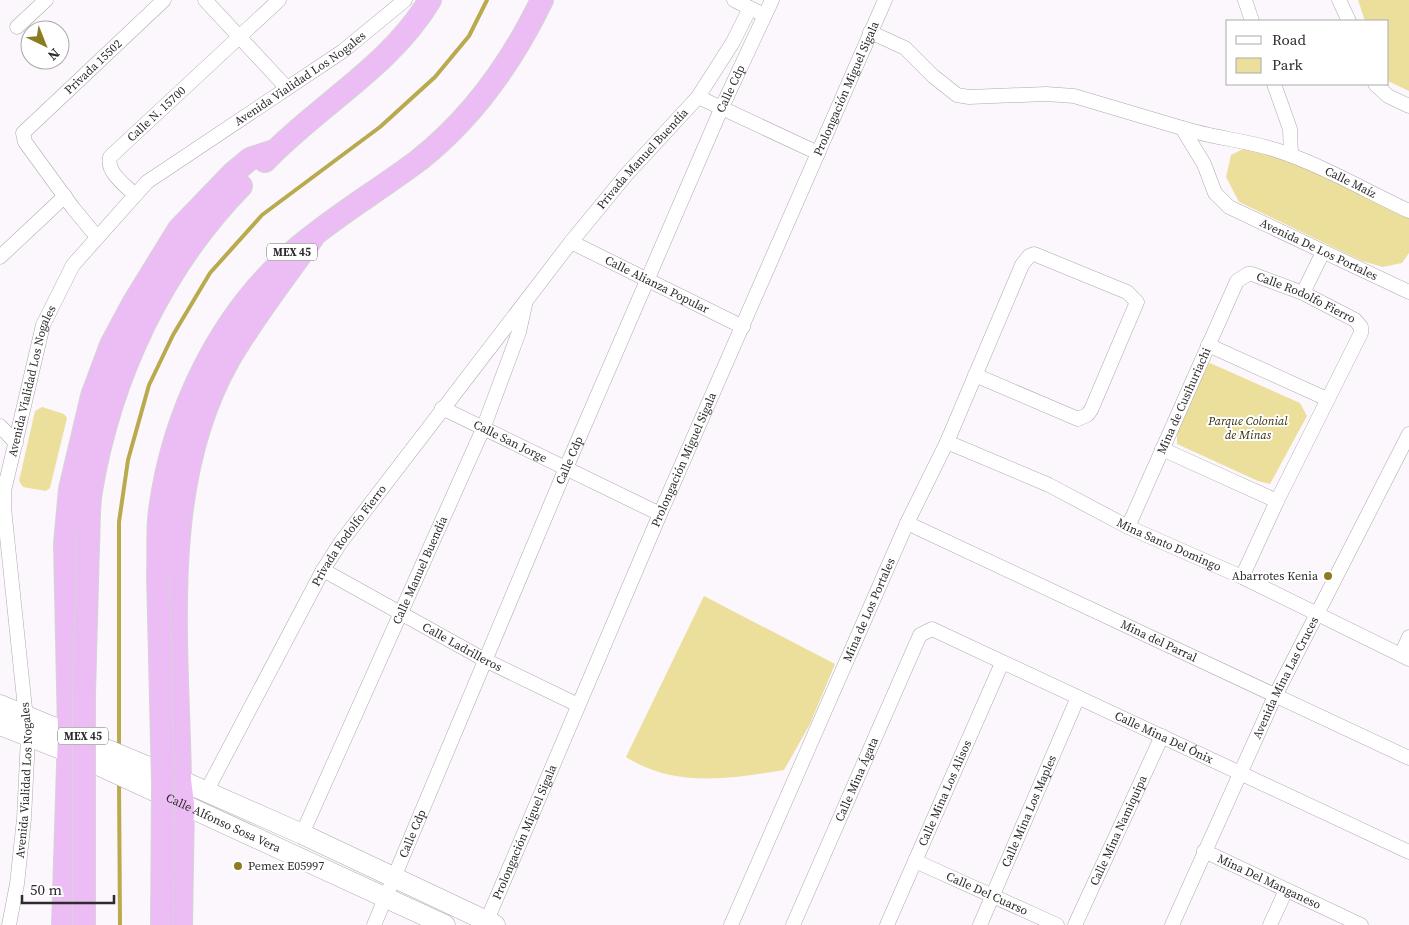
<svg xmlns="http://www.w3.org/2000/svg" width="1409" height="925" font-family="'Source Serif 4',serif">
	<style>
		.green { fill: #ecdf9c }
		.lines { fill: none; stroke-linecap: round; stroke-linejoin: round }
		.stream { stroke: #baaa4e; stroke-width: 4 }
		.minor-casing { stroke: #aea9af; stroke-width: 15 }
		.secondary-casing { stroke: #aea9af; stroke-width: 21 }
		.trunk-casing { stroke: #d5d5d5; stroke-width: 24 }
		.minor { stroke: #fff; stroke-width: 14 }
		.secondary { stroke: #fff; stroke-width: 20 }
		.trunk { stroke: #ecbcf4; stroke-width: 22 }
		.trunk-bridge-casing { stroke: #d5d5d5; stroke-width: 24; stroke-linecap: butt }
		.trunk-bridge { stroke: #ecbcf4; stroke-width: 22 }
		.poi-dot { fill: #8b7c22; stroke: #fff; stroke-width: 2 }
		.labels { text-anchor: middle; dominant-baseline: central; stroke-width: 4; stroke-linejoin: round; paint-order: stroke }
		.shield { fill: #fff; stroke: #6c6b6c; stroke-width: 1 }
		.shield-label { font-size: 11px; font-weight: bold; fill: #2d2b2d }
		.street-label { font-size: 12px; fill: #2d2b2d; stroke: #fff }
		.park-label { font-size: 12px; font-style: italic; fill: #352e05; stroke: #fff }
		.poi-label { font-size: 12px; fill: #2d2b2d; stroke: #fff; text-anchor: end }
	</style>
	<rect width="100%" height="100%" fill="#fcf7fd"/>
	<path class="green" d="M1358,0H1409V91L1388,81V21H1365Z
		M1247,147L1275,151L1409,217V253L1402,263L1383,267L1362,261L1239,202L1226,177L1231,155Z
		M1210,363L1300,403L1307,416L1270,484L1258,481L1177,444V433L1205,368Z
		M42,407L64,414L67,418L50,488L46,491L23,487L19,481L35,411Z
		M704,596L835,664L810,724L784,770C731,779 674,788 626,757Z"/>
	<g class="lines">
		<path class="stream" d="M119,748V522L128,460L149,385L173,335L210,273L262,215L380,127L435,77L469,36L487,0
			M119,783L120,925"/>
		<g class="minor-casing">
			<g id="minor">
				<path d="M205,0L287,88"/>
				<path d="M734,0L758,12"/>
				<path d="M1245,0L1252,21"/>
				<path d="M1339,0L1349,21"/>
				<path d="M17,27L46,0"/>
				<path id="s1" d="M870,32L905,48L933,76L957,95L969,97L1046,94L1074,96L1182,128L1204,164L1215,193L1229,207L1409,292"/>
				<path d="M1274,84L1290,129L1291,155"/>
				<path d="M1375,84L1388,96L1409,106"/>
				<path d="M698,97L818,153"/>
				<path id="s2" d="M1182,128C1213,138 1245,140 1276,150C1322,165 1366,191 1409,211"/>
				<path id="s3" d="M135,195C125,185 106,172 110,157L279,0"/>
				<path id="s4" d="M97,237L73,208L25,142L23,133L164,0"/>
				<path id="s5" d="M571,242L743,327"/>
				<path d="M0,257L65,196"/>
				<path d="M1303,293L1323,252"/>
				<path d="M1208,345L1327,399"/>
				<path id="s6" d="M442,408L660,514"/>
				<path d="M0,426L16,443"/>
				<path d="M947,442L1022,265L1029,256L1034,254L1117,288L1127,292L1137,302L1091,410L1087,415L1078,419L975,375"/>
				<path d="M1162,449L1277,501"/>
				<path id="s7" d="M907,523L1409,758"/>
				<path id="s8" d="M1128,527L1237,281L1248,274H1252L1303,293L1355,320L1361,327V333L1277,501L1242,577"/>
				<path id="s9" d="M323,570L485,660L578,705"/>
				<path d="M1401,655L1409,637"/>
				<path id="s10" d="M206,792L323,570L341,542L571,242L626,175L698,97L733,42L750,8"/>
				<path id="s11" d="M302,834L483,429L519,332L525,305"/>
				<path id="s12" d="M1204,851L1361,925"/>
				<path id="s13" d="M915,861L1057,925"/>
				<path id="s14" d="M9,925L17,884L24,819L28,737L4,508V491L43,325L73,265L147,182L343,51L405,0"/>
				<path id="s15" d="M374,925L566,468L722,107L772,0"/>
				<path id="s16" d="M485,925L660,514L885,0"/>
				<path id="s17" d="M731,925L907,523L947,442L1049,485L1128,527L1242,577L1409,659"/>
				<path id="s18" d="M793,925L920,635L932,629L1409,852"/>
				<path id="s19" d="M887,925L1002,663"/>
				<path id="s20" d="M980,925L1078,697"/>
				<path id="s21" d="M1075,925L1162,736"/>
				<path id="s22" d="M1172,925L1275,696L1409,434"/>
				<path d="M1270,925L1286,890"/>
			</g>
		</g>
		<g class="secondary-casing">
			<g id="secondary">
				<path d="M0,705L180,780L302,834L495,925"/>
				<path id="s23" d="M0,725L76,755L445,925"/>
			</g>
		</g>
		<g class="trunk-casing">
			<path id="trunk" d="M265,161C318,105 389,68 430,0
				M88,547C89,529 88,509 91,491C110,378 161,268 241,186
				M158,574C159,553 157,531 160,510C173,414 219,315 294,251C333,217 378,191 419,160C472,118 513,60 542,0
				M63,925L69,733L65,544L70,489L92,396L111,345L134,302L179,229L233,173L250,159L274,151
				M181,925L183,804L180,780C178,643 158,485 228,361C254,316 287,275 316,233"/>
		</g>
		<use href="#minor" class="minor"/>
		<use href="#secondary" class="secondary"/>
		<use href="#trunk" class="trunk"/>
		<g class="trunk-bridge-casing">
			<path id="trunk-bridge" d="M158,574L163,783L162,925
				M84,925V694L88,547"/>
		</g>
		<use href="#trunk-bridge" class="trunk-bridge"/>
	</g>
	<g class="poi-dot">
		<circle cx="1328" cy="576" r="5"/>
		<circle cx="238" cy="866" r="5"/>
	</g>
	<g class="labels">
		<g class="shield">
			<rect x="267" y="243.5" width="50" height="17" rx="4"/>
			<rect x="58" y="727.5" width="50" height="17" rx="4"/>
		</g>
		<g class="shield-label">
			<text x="292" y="252">MEX 45</text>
			<text x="83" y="736">MEX 45</text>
		</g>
		<g class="street-label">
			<text stroke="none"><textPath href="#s4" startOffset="225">Privada 15502</textPath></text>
			<text stroke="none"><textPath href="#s14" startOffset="970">Avenida Vialidad Los Nogales</textPath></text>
			<text stroke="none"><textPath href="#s15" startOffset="909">Calle Cdp</textPath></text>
			<text stroke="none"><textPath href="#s16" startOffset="911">Prolongación Miguel Sigala</textPath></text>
			<text stroke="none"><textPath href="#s3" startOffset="111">Calle N. 15700</textPath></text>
			<text stroke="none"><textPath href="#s10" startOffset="772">Privada Manuel Buendía</textPath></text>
			<text stroke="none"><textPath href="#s2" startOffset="178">Calle Maíz</textPath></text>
			<text stroke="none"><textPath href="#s1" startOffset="531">Avenida De Los Portales</textPath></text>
			<text stroke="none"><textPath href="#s5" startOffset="96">Calle Alianza Popular</textPath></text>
			<text stroke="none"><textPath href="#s8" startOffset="345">Calle Rodolfo Fierro</textPath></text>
			<text stroke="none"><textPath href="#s14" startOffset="550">Avenida Vialidad Los Nogales</textPath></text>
			<text stroke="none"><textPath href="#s8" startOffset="138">Mina de Cusihuriachi</textPath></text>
			<text stroke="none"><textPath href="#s6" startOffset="76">Calle San Jorge</textPath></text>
			<text stroke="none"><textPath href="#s16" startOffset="506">Prolongación Miguel Sigala</textPath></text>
			<text stroke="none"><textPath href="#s15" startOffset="504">Calle Cdp</textPath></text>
			<text stroke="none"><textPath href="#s10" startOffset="294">Privada Rodolfo Fierro</textPath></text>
			<text stroke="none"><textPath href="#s17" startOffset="774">Mina Santo Domingo</textPath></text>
			<text stroke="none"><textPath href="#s11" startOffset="289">Calle Manuel Buendía</textPath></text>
			<text stroke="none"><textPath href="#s17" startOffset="344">Mina de Los Portales</textPath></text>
			<text stroke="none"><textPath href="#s7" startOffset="278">Mina del Parral</textPath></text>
			<text stroke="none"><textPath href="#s9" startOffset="159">Calle Ladrilleros</textPath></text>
			<text stroke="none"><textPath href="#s22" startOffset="272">Avenida Mina Las Cruces</textPath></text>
			<text stroke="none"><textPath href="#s18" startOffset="586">Calle Mina Del Ónix</textPath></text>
			<text stroke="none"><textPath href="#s18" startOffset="159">Calle Mina Ágata</textPath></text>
			<text stroke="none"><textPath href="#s14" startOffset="146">Avenida Vialidad Los Nogales</textPath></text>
			<text stroke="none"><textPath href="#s19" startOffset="144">Calle Mina Los Alisos</textPath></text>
			<text stroke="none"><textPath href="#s20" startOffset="124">Calle Mina Los Maples</textPath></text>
			<text stroke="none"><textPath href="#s23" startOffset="244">Calle Alfonso Sosa Vera</textPath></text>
			<text stroke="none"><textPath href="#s21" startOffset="104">Calle Mina Namiquipa</textPath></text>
			<text stroke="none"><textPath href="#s16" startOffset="101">Prolongación Miguel Sigala</textPath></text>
			<text stroke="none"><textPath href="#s15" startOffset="99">Calle Cdp</textPath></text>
			<text stroke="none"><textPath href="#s12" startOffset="72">Mina Del Manganeso</textPath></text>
			<text stroke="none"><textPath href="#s13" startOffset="79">Calle Del Cuarso</textPath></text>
		</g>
		<g class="park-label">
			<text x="1248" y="421">Parque Colonial<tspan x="1248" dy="14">de Minas</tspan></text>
		</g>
		<g class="poi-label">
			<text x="1318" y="576">Abarrotes Kenia</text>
			<text x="248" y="866" text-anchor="start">Pemex E05997</text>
		</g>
	</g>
	<rect x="1226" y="20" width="162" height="65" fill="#ffffff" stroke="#abaaab"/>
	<rect x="1236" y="36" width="25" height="8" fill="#ffffff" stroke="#abaaab"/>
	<text x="1272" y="45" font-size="15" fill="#2d2b2d">Road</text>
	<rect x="1236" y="58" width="25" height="15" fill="#ecdf9c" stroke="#abaaab"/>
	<text x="1272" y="70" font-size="15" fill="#2d2b2d">Park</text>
	<g transform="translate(45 45) rotate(137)"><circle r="24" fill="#ffffff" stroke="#abaaab"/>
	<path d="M0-4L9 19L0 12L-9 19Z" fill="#8b7c22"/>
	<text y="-8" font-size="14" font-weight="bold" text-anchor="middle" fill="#2d2b2d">N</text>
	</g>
	<path d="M22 895v8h92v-8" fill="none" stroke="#2d2b2d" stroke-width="2.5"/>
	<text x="30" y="895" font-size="15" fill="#2d2b2d" stroke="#ffffff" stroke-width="4" paint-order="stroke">50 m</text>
</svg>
